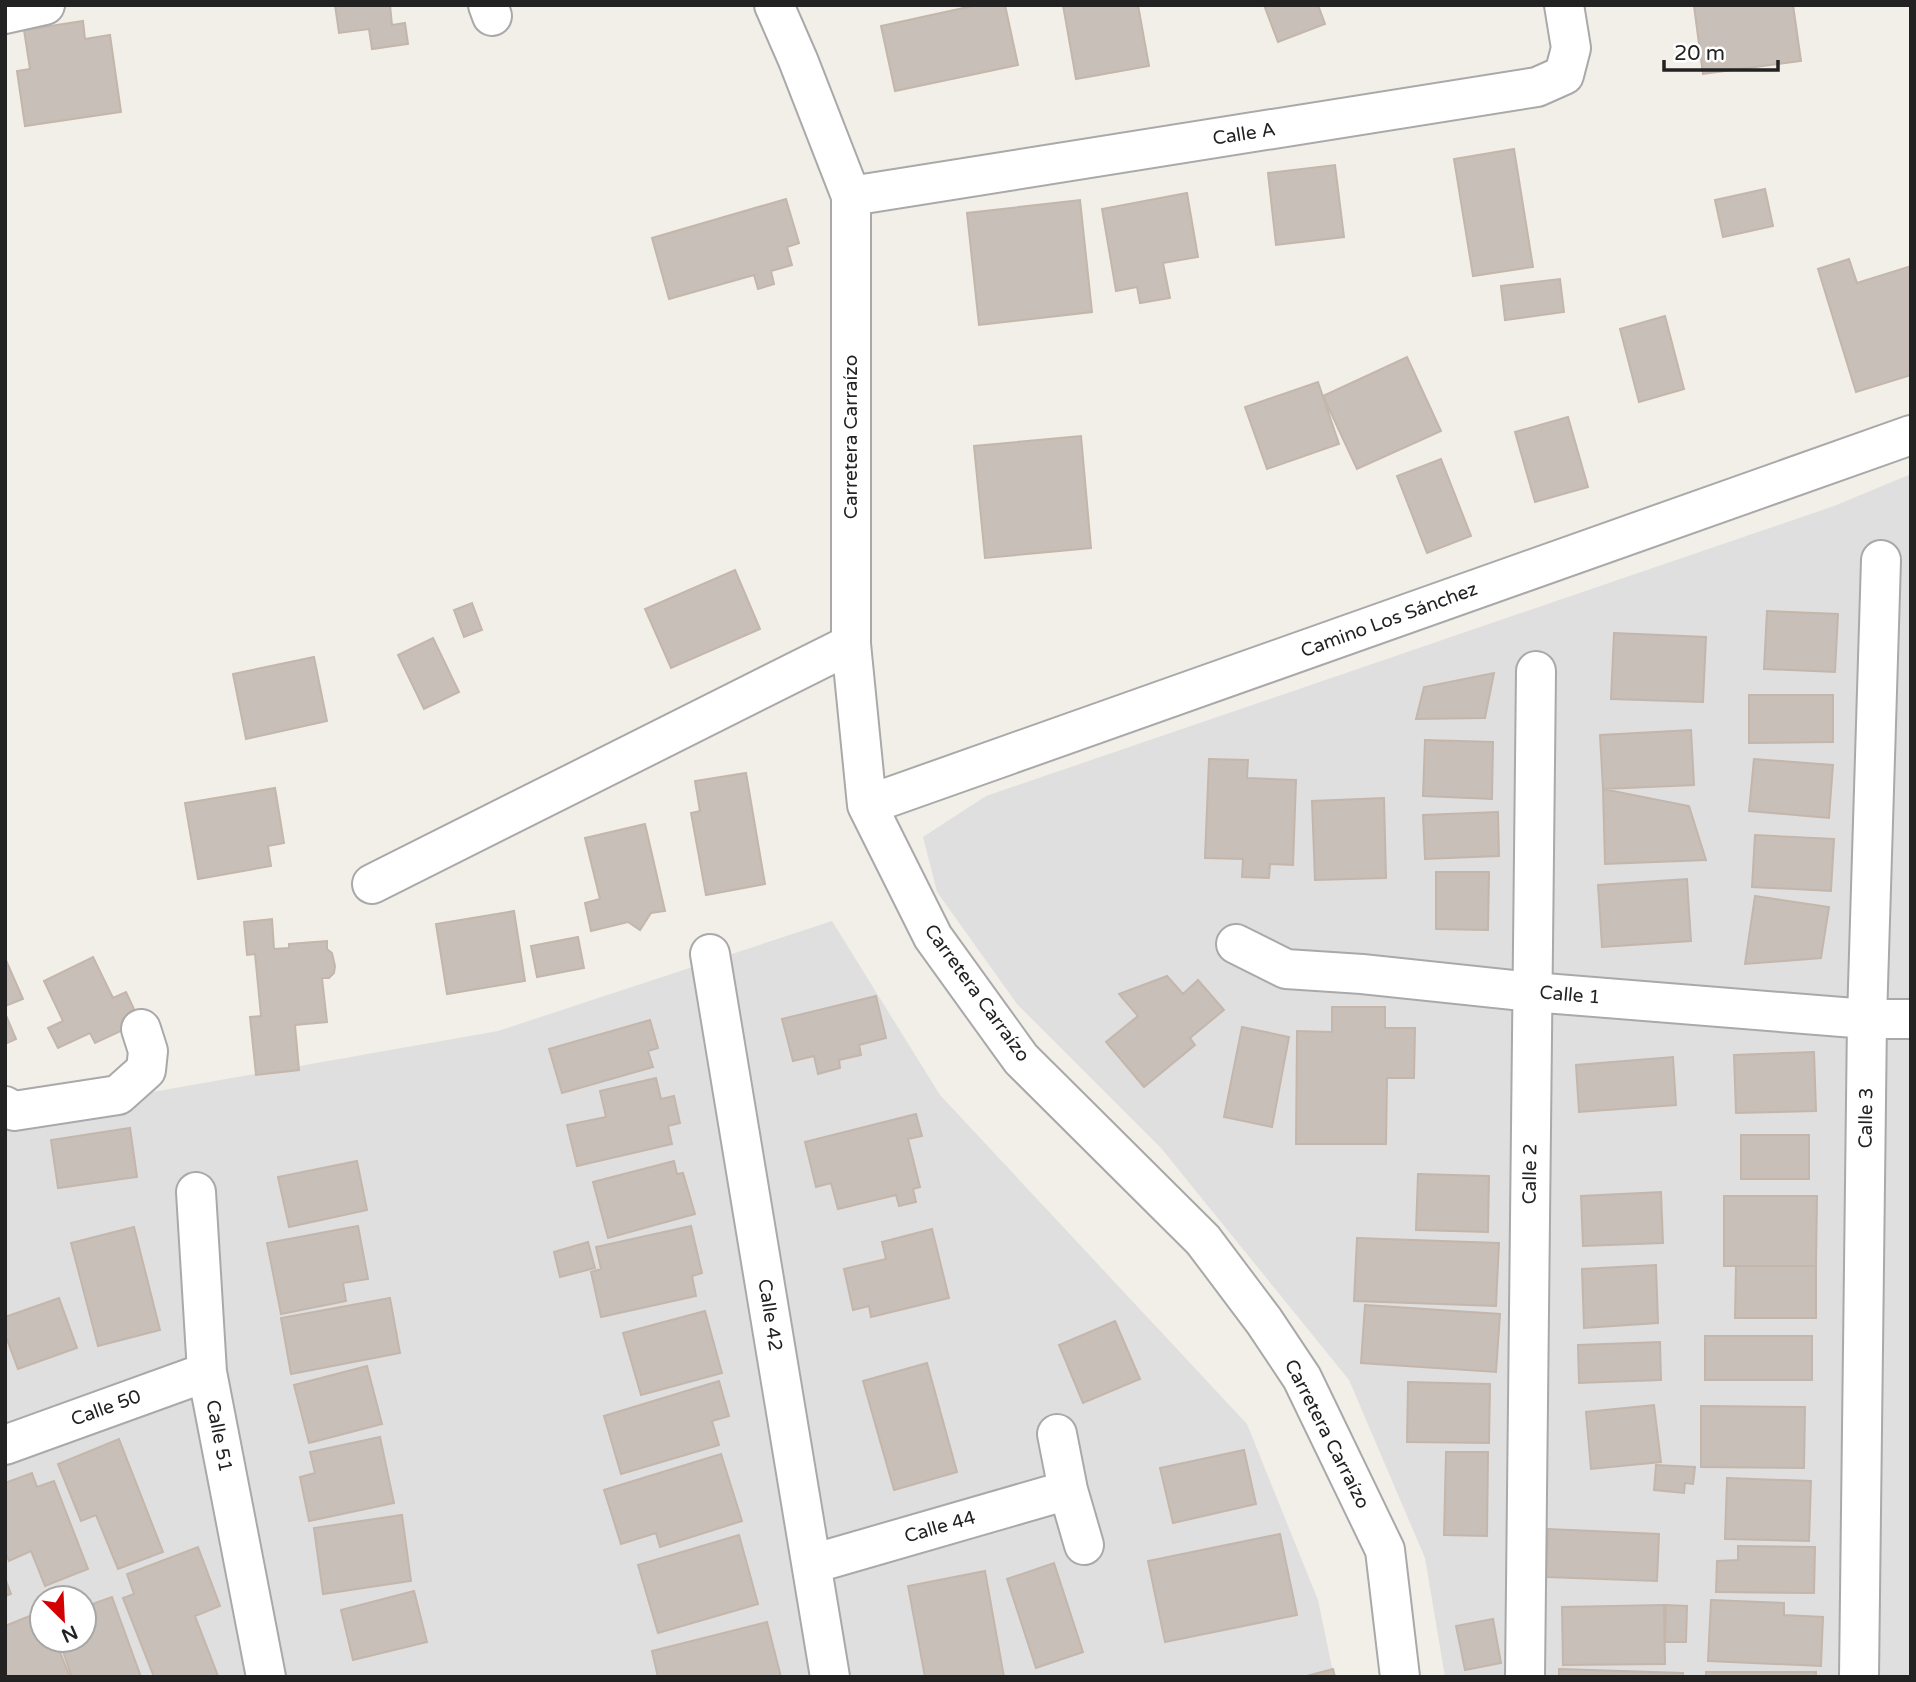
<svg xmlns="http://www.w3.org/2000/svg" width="1916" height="1682" font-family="'Varela Round',sans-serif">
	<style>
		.residential { fill: #e0dfdf; fill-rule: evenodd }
		.building { fill: #c7bfb8; stroke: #c4b6ab; stroke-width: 2 }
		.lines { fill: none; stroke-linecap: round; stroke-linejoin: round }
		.minor-casing { stroke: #a9a9a9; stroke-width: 42 }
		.minor { stroke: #fff; stroke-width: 38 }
		.labels { text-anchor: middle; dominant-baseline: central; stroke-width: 5; stroke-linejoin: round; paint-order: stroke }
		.street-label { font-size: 19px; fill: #222; stroke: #fff }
	</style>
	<rect width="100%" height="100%" fill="#f2efe9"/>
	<path class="residential" d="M1911,474V1677H1445L1425,1558L1349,1380L1161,1148L1017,1004L937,892L923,837L986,796L1834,506Z
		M832,921L940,1095L1247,1424L1318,1600L1334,1677H5V1118L498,1031ZM42,1598H84V1640H42Z"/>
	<path class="building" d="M335,5H390L392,25L405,23L408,44L372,49L369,29L339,33Z
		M977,5H1005L1018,65L895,91L881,26Z
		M1063,5H1138L1149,66L1076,79Z
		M1264,5H1318L1325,24L1278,42Z
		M1793,5L1801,61L1703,74L1694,6Z
		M83,21L85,39L110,35L121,112L25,126L17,71L30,69L24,30Z
		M1514,149L1533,267L1473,276L1454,159Z
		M1335,165L1344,237L1276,245L1268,173Z
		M1765,189L1773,226L1723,237L1715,200Z
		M1187,193L1198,257L1163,263L1170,298L1140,303L1137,287L1116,291L1102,209Z
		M786,199L799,243L787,247L792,265L771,271L774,284L758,289L754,275L669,299L652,238Z
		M1080,200L1092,312L979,325L967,213Z
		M1849,259L1857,283L1911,266V375L1856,392L1818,269Z
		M1560,279L1564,312L1505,320L1501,286Z
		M1665,316L1684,389L1639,402L1620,329Z
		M1407,357L1441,431L1357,469L1323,396Z
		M1318,382L1339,444L1267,469L1245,407Z
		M1568,417L1588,487L1535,502L1515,432Z
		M1081,436L1091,548L985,558L974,446Z
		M1441,459L1471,536L1427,553L1397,476Z
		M735,570L760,629L671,668L645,609Z
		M472,603L482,630L464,637L454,610Z
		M1767,611L1838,614L1835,672L1764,669Z
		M1614,633L1706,637L1703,702L1611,699Z
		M433,638L459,692L424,709L398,655Z
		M314,657L327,721L246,739L233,674Z
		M1494,673L1485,718L1416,719L1424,687Z
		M1749,695H1833V742L1749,743Z
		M1691,730L1694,785L1603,789L1600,735Z
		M1425,740L1493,742L1492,799L1423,796Z
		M1209,759L1248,760L1247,778L1296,780L1293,865L1270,864L1269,878L1242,877L1243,859L1205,858Z
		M1754,759L1833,765L1829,818L1749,811Z
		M746,773L765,884L706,895L691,813L700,811L695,781Z
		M275,788L284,843L268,846L271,866L198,879L185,803Z
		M1603,789L1689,806L1706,860L1605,864Z
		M1384,798L1386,878L1315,880L1312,801Z
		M1498,812L1499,856L1425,859L1423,815Z
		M645,824L665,911L651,913L640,930L628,922L591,931L585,903L600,899L585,838Z
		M1755,835L1834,839L1831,891L1752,887Z
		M1436,872H1489L1488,930L1436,929Z
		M1687,879L1691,941L1602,947L1598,885Z
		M1755,896L1829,907L1821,958L1745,964Z
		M514,911L525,981L447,994L436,924Z
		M272,919L274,949L289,948V944L327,941V949L332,953L335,966L334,973L329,978H322L327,1022L295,1025L299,1070L256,1075L250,1017L261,1016L255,954L247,955L244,922Z
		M578,937L584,968L537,977L531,946Z
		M93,957L113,998L126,992L140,1022L95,1043L90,1033L58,1048L48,1028L63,1021L44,981Z
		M5,958L23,999L5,1006Z
		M1167,976L1183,994L1198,980L1224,1010L1190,1038L1195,1045L1144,1087L1106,1042L1138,1016L1119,994Z
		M876,996L886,1038L859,1045L861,1055L839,1060L840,1068L818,1074L814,1056L793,1061L782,1019Z
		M1332,1007H1385V1028H1415L1414,1078H1387L1386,1144H1296L1297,1031L1332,1032Z
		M5,1013L16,1039L5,1044Z
		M650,1020L658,1048L648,1051L653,1067L562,1093L549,1049Z
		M1242,1027L1289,1037L1272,1127L1224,1117Z
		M1814,1052L1816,1111L1736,1113L1734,1055Z
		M1673,1057L1676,1105L1579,1112L1576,1065Z
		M656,1078L661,1099L674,1096L680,1123L668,1126L672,1144L577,1166L567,1125L606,1117L600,1091Z
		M916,1114L922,1136L908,1139L920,1187L913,1189L916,1202L899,1206L896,1195L838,1209L831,1183L816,1187L805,1142Z
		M130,1128L137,1177L58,1188L51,1140Z
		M1741,1135H1809V1179H1741Z
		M357,1161L367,1210L289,1227L278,1177Z
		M674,1161L677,1174L683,1173L695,1214L608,1238L593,1182Z
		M1418,1174L1489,1176L1488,1232L1416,1230Z
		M1661,1192L1663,1243L1583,1246L1581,1196Z
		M1724,1196H1817L1816,1266H1724Z
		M358,1226L368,1279L343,1283L346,1301L281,1314L267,1243Z
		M691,1226L702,1273L692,1276L696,1296L601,1317L591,1272L601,1269L596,1247Z
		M134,1227L160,1330L98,1346L71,1243Z
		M932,1229L949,1298L871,1317L869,1306L853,1310L844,1269L886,1259L882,1242Z
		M1357,1238L1499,1243L1496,1306L1354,1301Z
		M588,1242L595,1268L560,1277L554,1252Z
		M1656,1265L1658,1323L1584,1328L1582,1269Z
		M1736,1266H1816V1318H1735Z
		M59,1298L77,1348L18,1369L5,1334V1317Z
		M390,1298L400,1353L291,1374L281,1318Z
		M1365,1305L1500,1314L1496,1372L1361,1363Z
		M705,1311L722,1373L641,1395L623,1333Z
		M1115,1321L1140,1379L1083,1403L1059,1345Z
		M1705,1336H1812V1380H1705Z
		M1660,1342L1661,1380L1579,1383L1578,1345Z
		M927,1363L957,1472L894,1490L863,1381Z
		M367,1366L382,1424L309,1443L294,1385Z
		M719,1381L729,1416L712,1421L719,1445L621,1474L604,1416Z
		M1408,1382L1490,1384L1489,1443L1407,1442Z
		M1654,1405L1661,1462L1591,1469L1586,1412Z
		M1701,1406L1805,1407L1804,1468L1701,1467Z
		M380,1437L394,1503L309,1521L300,1477L315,1473L310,1452Z
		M119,1439L163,1552L118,1569L96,1515L81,1521L58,1464Z
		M1244,1450L1256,1504L1173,1523L1160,1468Z
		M1446,1452H1488L1487,1536L1444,1535Z
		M721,1454L742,1521L660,1547L656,1533L621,1544L604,1490Z
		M1656,1465L1695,1467L1693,1484L1685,1483L1684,1493L1654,1490Z
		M32,1473L37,1487L54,1481L88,1569L45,1586L31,1551L9,1561L5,1552V1483Z
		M1727,1478L1811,1481L1809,1541L1725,1539Z
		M402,1515L411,1581L323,1594L314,1528Z
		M1548,1529L1659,1534L1657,1581L1546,1577Z
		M1280,1534L1297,1615L1165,1642L1148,1561Z
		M739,1535L758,1604L658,1633L638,1565Z
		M1738,1546L1815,1547L1814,1593L1716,1592L1717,1561L1738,1560Z
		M198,1547L220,1606L195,1616L218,1676L154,1677L123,1598L134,1594L127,1574Z
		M1054,1563L1083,1652L1036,1668L1007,1579Z
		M985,1571L1004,1677H925L908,1586Z
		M5,1578L11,1594L5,1596Z
		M414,1591L427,1642L353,1660L341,1610Z
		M112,1597L141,1677H72L59,1640H84V1607Z
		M1711,1600L1784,1603V1615L1823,1617L1821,1666L1708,1661Z
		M1664,1605L1665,1664L1563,1665L1562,1607Z
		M1666,1605L1687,1606L1686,1642H1665Z
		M42,1611V1640H55L70,1677H6L5,1626Z
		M1493,1619L1501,1663L1465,1670L1456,1626Z
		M767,1622L781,1677H658L652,1651Z
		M1333,1669L1335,1677H1303Z
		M1559,1669L1683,1673V1677H1559Z
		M1706,1672H1816V1677H1706Z"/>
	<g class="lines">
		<g class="minor-casing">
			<path id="minor" d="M488,5L492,16
				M774,5L798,60L851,196V644L867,805L933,937L1021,1059L1203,1240L1264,1321L1302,1378L1385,1550L1400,1677
				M5,14L45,5
				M851,196L1537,87L1564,75L1571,48L1564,5
				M867,805L1911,435
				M372,884L851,644
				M1236,944L1286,969L1362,974L1532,992L1867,1019H1911
				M710,954L830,1677
				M5,1106L14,1111L118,1095L146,1070L148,1051L141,1029
				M196,1192L207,1372L266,1677
				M1057,1434L1068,1490L1084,1545
				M5,1445L207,1372
				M812,1564L1068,1490
				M1525,1677L1536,671
				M1859,1677L1867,1019L1881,560"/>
		</g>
		<use href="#minor" class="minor"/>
	</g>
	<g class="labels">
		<g class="street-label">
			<text transform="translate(1244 134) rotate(-9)">Calle A</text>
			<text transform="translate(851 437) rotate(-90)">Carretera Carraízo</text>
			<text transform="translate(1389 620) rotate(-20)">Camino Los Sánchez</text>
			<text transform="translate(977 993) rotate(54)">Carretera Carraízo</text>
			<text transform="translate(1570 995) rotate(5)">Calle 1</text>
			<text transform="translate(1866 1118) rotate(-89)">Calle 3</text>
			<text transform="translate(1530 1174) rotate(-89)">Calle 2</text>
			<text transform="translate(770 1315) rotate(81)">Calle 42</text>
			<text transform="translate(106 1408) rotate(-20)">Calle 50</text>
			<text transform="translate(1327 1434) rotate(63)">Carretera Carraízo</text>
			<text transform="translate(219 1436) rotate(79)">Calle 51</text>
			<text transform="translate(940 1527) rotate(-16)">Calle 44</text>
		</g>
	</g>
	<rect width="1916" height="1682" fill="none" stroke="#222222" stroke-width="14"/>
	<g transform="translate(63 1619) rotate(156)"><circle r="33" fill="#ffffff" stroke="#a7a7a7" stroke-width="2"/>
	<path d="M0-5L12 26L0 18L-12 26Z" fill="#d40000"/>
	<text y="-10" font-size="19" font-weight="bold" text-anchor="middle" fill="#222222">N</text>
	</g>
	<path d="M1664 60v10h114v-10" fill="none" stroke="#222222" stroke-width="3.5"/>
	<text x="1674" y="60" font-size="21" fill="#222222" stroke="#ffffff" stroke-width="5" paint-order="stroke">20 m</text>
</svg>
